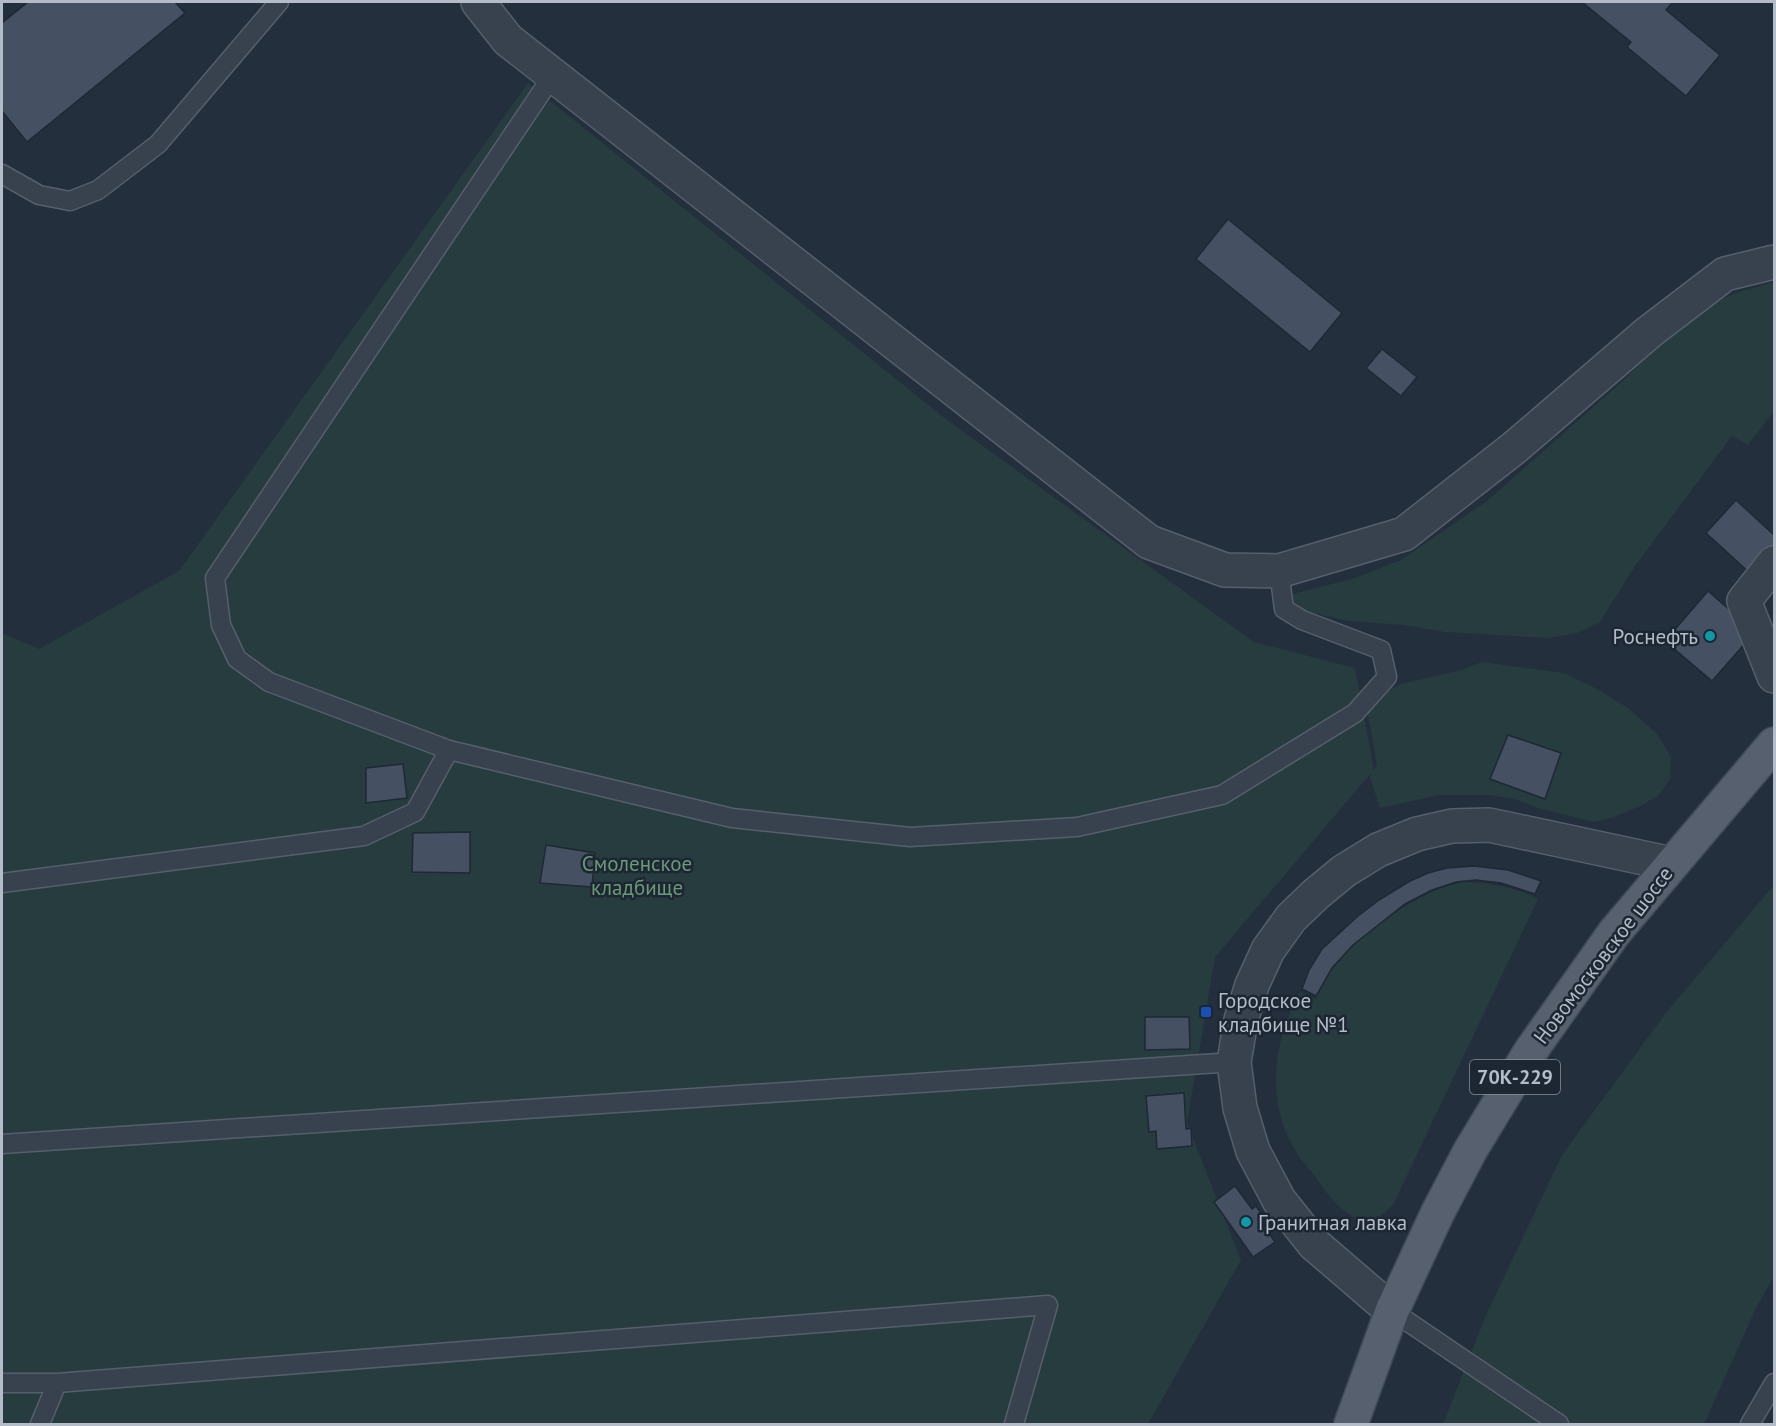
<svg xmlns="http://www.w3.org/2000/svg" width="1776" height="1426" font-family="'PT Sans',sans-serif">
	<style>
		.green { fill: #263c3f }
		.building { fill: #455162; stroke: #1f2835; stroke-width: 1.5 }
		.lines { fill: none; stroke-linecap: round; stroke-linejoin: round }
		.lane-casing { stroke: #565f6c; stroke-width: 21 }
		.street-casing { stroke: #565f6c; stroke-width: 36 }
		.primary-casing { stroke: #414a57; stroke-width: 36 }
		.lane { stroke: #38414e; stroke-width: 18 }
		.street { stroke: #38414e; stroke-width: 33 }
		.primary { stroke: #56606e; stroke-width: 33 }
		.culture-dot { fill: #0f9aa8; stroke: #1d2633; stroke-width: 2 }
		.transit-dot { fill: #1a4fb4; stroke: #1d2633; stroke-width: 2 }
		.labels { text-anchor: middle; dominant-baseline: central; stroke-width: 5; stroke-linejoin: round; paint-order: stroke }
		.shield { fill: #1d2633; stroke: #878f9c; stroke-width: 1.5 }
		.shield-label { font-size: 20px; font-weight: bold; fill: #b4bcc9 }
		.poi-label { font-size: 21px; fill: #b4bcc9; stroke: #1d2633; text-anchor: start }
		.park-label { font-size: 21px; fill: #6b9a76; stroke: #1d2633 }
		.street-label { font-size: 21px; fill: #b4bcc9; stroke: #1d2633 }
	</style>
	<rect width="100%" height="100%" fill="#242f3e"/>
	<path class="green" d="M528,83L947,420L1254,642L1355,668L1374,770L1377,765L1367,710L1380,694L1404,683L1458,671L1482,662L1564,673L1597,689L1628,708L1657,734L1671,757L1670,779L1659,795L1640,806L1614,817L1594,822L1538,808L1515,799L1489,795H1439L1380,808L1370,777L1371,773L1215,957L1187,1123L1241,1260L1148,1424H2V633L39,649L179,571Z
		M1774,282V411L1748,445L1732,436L1635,566L1600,622L1577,633L1548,638L1445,632L1404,625L1349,621L1301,610L1284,596L1352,579L1401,560L1487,501L1626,378L1678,324L1705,310L1715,301L1742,291Z
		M1465,882C1491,883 1514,887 1538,899L1393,1205L1371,1224C1340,1214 1332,1200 1314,1175C1305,1164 1296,1154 1290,1141C1266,1093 1275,1037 1300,992L1316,999C1322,988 1327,976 1335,966C1364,931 1419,889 1465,882Z
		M1774,885V1276L1757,1306L1704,1424H1443L1487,1313L1562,1155L1665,1014Z"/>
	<path class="building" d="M28,2H175L185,13L27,142L2,111V23Z
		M1582,2H1673L1666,10L1720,55L1686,96L1627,47L1631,42Z
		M1228,219L1342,313L1310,352L1196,259Z
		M1382,349L1417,377L1401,396L1366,368Z
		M1736,500L1774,535V595L1706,533Z
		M1708,591L1755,632L1712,681L1665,641Z
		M1508,735L1561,753L1545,799L1490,779Z
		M403,764L407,798L366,803V768Z
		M470,832V873L412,872L413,833Z
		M546,845L595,853L592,887L540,883Z
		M1474,866L1508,870L1541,881L1535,894L1501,883L1476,880L1456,882L1432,890L1405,904L1353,945L1332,968L1316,996L1302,989L1309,970L1322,949L1358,916L1379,900L1410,881L1428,873L1447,868Z
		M1145,1017H1189L1190,1049L1145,1050Z
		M1184,1093L1186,1129L1191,1128L1192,1146L1157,1149L1156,1131L1149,1132L1146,1096Z
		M1235,1186L1252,1209L1256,1206L1266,1220L1262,1223L1275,1242L1253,1257L1214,1202Z"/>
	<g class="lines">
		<g class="lane-casing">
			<path id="lane" d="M2,174L39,195L70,201L98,190L158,144L279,2
				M449,750L269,682L237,659L221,625L215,578L553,75
				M2,883L364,836L415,812L449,750L732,818L910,837L1077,827L1222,795L1355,713L1387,677L1381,650L1302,620L1284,609L1279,571
				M2,1144L1234,1062
				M1392,1311L1559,1424
				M2,1383H57L1048,1305L1014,1424
				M40,1424L57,1383
				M1750,1424L1774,1383"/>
		</g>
		<g class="street-casing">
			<path id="street" d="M478,2L508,40L1149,542L1225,570L1279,571L1404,534L1514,448L1649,332L1725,274L1774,262
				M1774,563L1744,601L1774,676
				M1392,1311L1314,1244L1279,1200L1253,1151L1240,1108L1234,1062L1241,1020L1252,985L1268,950L1291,918L1316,894L1344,871L1378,850L1417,834L1452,826L1489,825L1672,864"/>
		</g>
		<g class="primary-casing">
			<path id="primary" d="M1351,1424L1392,1311L1438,1212L1470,1151L1530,1052L1614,933L1774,744"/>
		</g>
		<use href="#lane" class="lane"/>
		<use href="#street" class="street"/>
		<use href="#primary" class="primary"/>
	</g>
	<g class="culture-dot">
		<circle cx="1710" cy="636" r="6"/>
		<circle cx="1246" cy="1222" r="6"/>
	</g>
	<rect class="transit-dot" x="1200" y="1006" width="12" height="12" rx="3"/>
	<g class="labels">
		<rect class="shield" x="1470" y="1060" width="90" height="34" rx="4.5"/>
		<g class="shield-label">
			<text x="1515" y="1077">70К-229</text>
		</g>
		<g class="poi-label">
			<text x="1698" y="636" text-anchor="end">Роснефть</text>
			<text x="1218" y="1000">Городское<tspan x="1218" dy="24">кладбище №1</tspan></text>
			<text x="1258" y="1222">Гранитная лавка</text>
		</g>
		<g class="park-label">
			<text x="637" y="863">Смоленское<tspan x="637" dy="24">кладбище</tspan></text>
		</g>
		<g class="street-label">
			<text transform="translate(1603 955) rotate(-53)">Новомосковское шоссе</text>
		</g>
	</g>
	<rect width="1776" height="1426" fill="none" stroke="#b4bcc9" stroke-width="6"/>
</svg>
